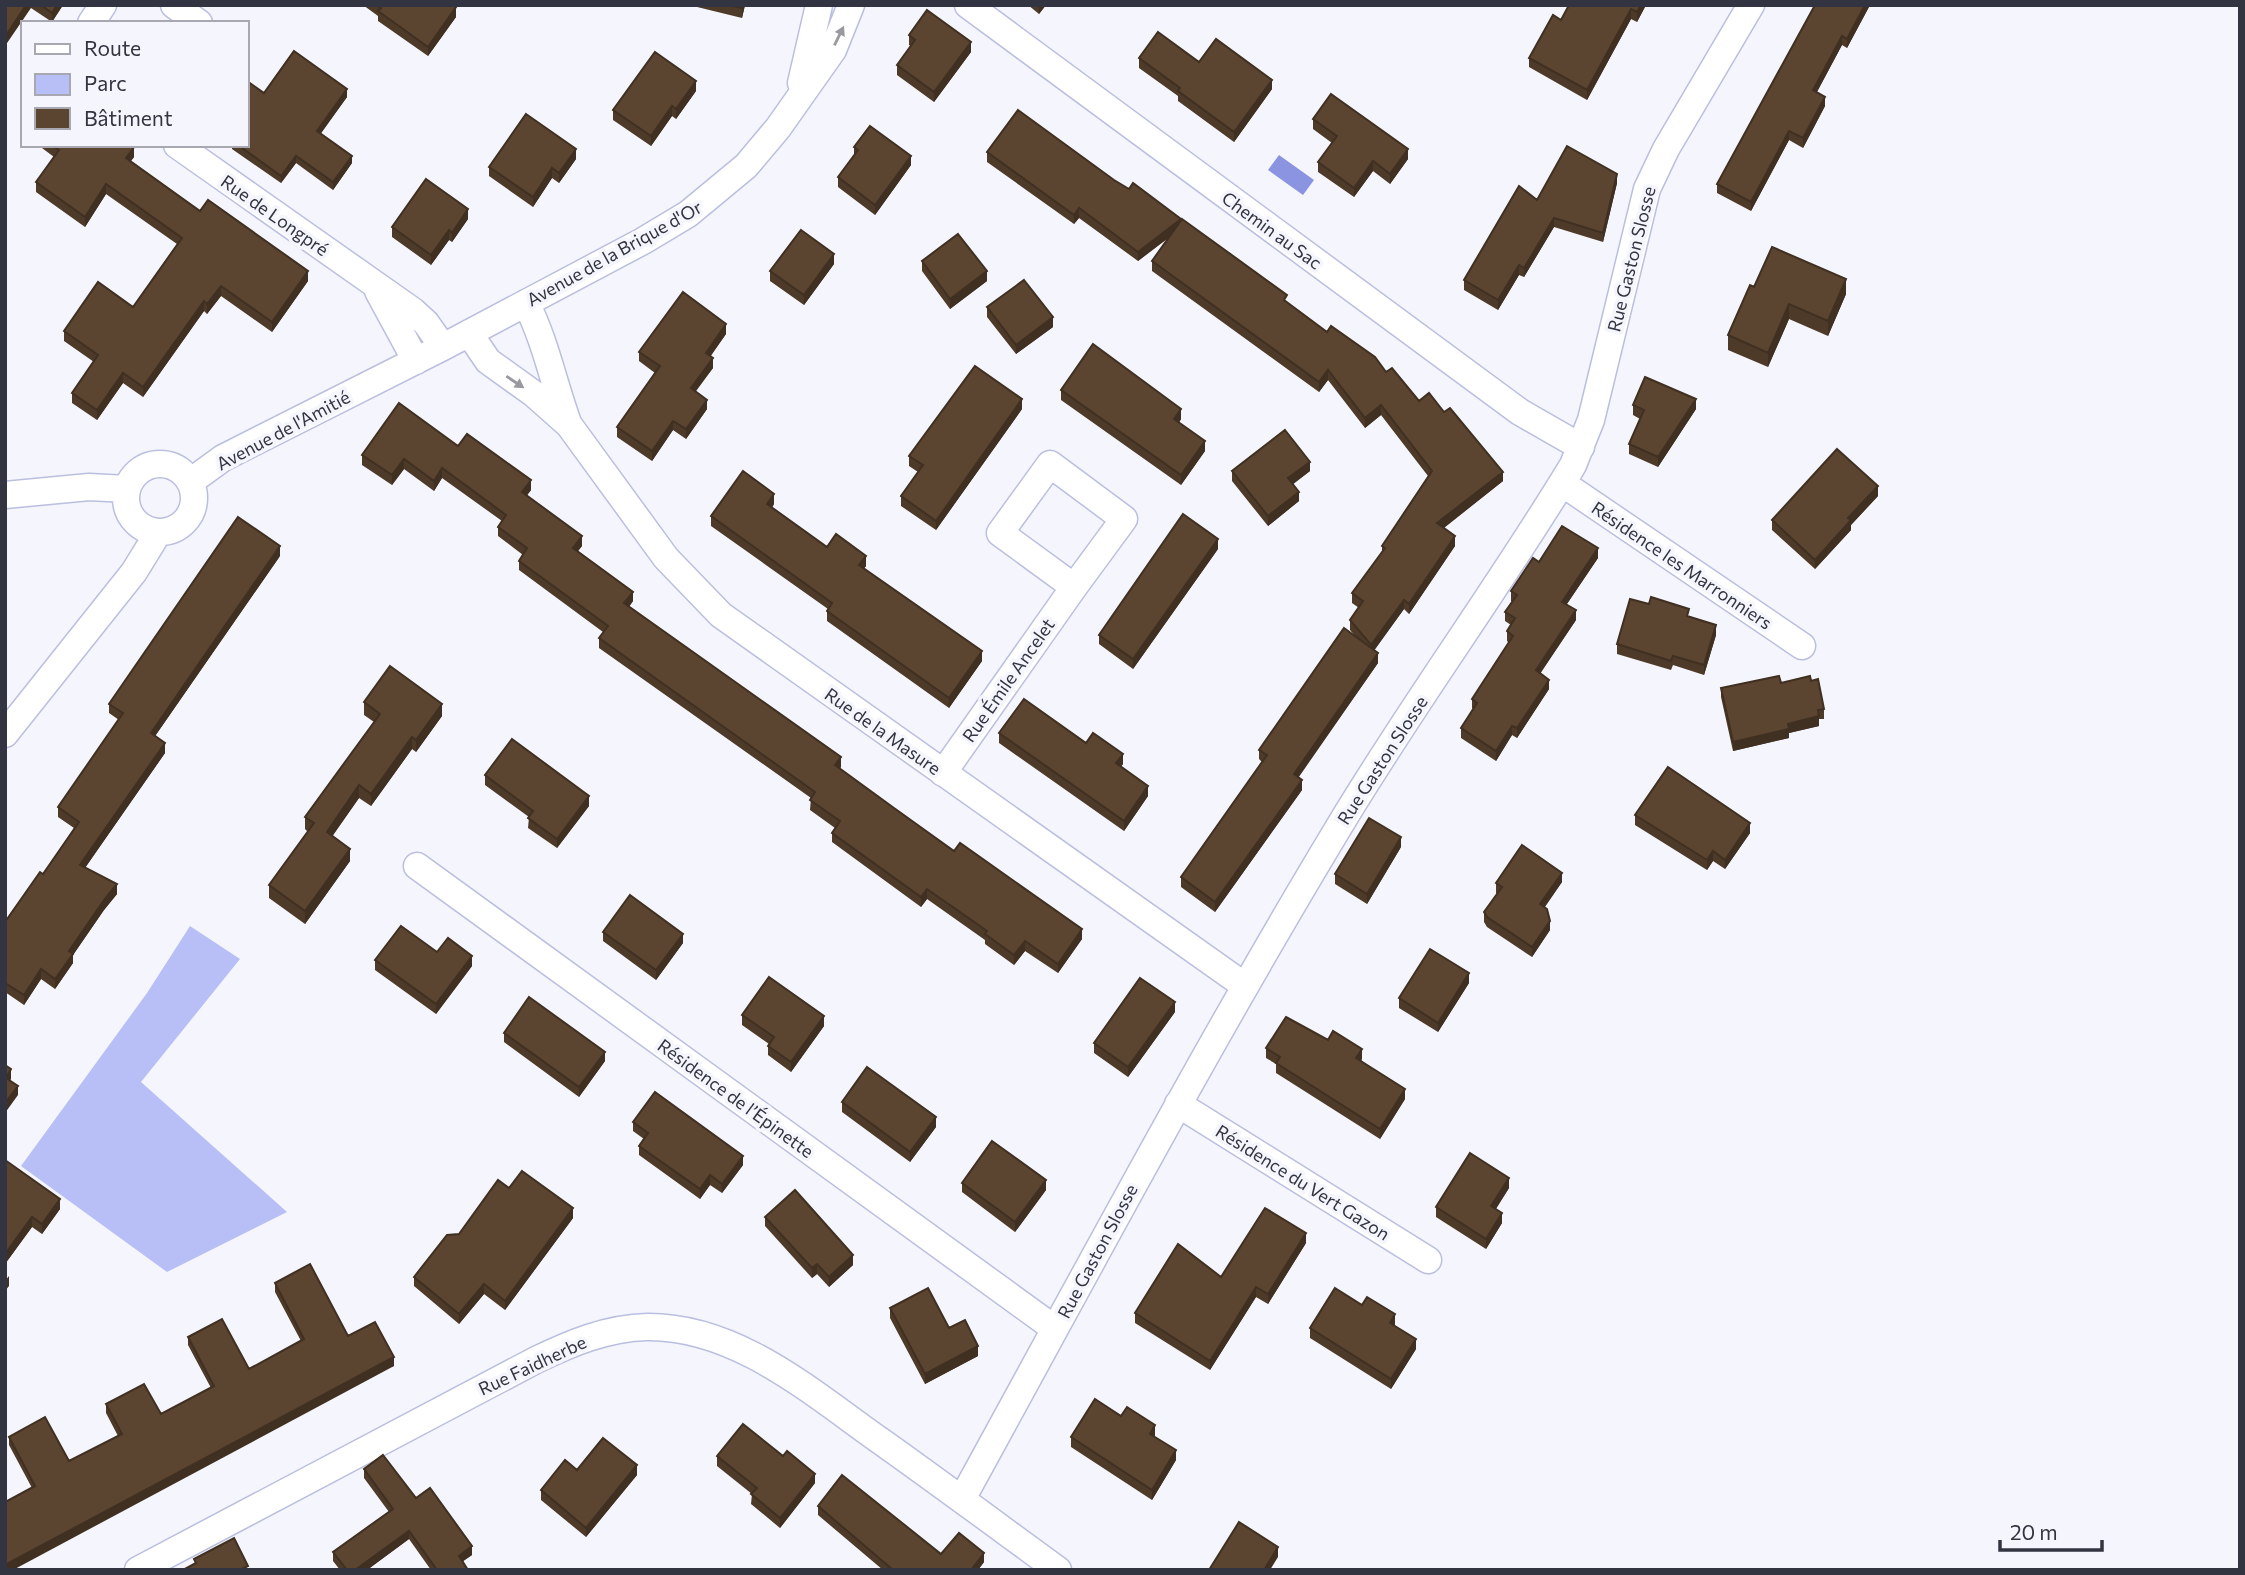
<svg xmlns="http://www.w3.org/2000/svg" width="2245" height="1575" font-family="Commissioner,sans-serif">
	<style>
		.green { fill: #b7bff6 }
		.water { fill: #8b94e0 }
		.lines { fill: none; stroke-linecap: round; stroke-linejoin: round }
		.street-casing { stroke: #babfdf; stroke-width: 29 }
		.street { stroke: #fff; stroke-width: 26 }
		.wall { fill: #4e3a29 }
		.shaded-wall { fill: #403022 }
		.building { fill: #5b4430; stroke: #403022; stroke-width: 2 }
		.oneway { fill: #989aa0 }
		.labels { text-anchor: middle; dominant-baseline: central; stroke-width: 7; stroke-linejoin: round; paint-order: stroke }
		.street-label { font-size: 18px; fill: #323441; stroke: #f5f6fd }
	</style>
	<rect width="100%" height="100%" fill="#f5f6fd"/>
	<path class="green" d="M190,926L240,959L141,1082L287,1212L167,1272L21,1166L147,993Z"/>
	<path class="water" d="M1279,155L1314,180L1303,195L1268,170Z"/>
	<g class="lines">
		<g class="street-casing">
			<path id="street" d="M174,5L199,23
				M968,5L1520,412L1581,447
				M91,23L103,5
				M801,83L819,5
				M177,145L413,311L426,323L443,347
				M378,291L416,361
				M526,303C545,340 553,381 567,420
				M469,333L488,361L534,394L569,425L666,558L721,615L1245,986
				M126 498a34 34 0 1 1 68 0a34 34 0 1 1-68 0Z
				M1050,464L1124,519L1074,587L1000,533Z
				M190,482L223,458L443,347L643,241L688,214L746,166L778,128L833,50L851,5
				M1562,483L1802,646
				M5,495L89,487L127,489
				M5,734L134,572L158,533
				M943,773L1074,587
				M417,866L1055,1329
				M1178,1104L1428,1260
				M962,1499C1085,1275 1205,1049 1337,830C1411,706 1498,589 1573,465L1591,420L1647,189L1666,149L1751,5
				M138,1570L536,1360C571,1343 607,1328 647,1327C737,1326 812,1393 882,1442C941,1484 999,1527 1058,1570"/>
		</g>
		<use href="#street" class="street"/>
	</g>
	<path class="wall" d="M5,5H63L52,22L31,8Z
		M363,5H454L456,17L428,56L378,21V16Z
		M693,5H745L742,18L693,6Z
		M1028,5H1046L1039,14Z
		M1646,5L1637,22L1631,19L1587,100L1529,67V58L1561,20Z
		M1815,5H1870L1847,48L1842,45L1817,92L1825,106L1803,148L1789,140L1751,211L1717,193V184Z
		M909,35L971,52L934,102L897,75V65L911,46L909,45Z
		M1139,58L1199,62L1272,89L1234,142L1178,101V96L1139,68Z
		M696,91L676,119L672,116L651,146L613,120V110Z
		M264,93L347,97L320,134L352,163L333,190L296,163L281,183L232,149V145H247Z
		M1313,119L1408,159L1390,184L1373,171L1354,197L1318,172V162L1332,143L1313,129Z
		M23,121V135L21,133V124Z
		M38,145H130L134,157L131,161L200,211L308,281L272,332L221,296L207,314L204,311L143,397L123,383L97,420L72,403V393L94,362L64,341V331L133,307L177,244L106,194L85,227L36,192V182L54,157Z
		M854,147L911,165L875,215L838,187V177L854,155Z
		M987,152L1114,180L1327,332L1386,372L1419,401L1444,412L1503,481L1444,528L1455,546L1409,614L1404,609L1374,650L1378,663L1298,777L1302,790L1215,912L1181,887V877L1262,762L1259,759V750L1356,637L1350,630V620L1359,608L1352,603V593L1382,552V546L1428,476L1381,415L1365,428L1328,380L1319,392L1152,271V261L1167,239L1138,261L1079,218L1074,224L987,162Z
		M576,159L559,183L552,178L533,207L489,176V167Z
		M1617,183L1603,242L1554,227L1524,277L1519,275L1498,310L1464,290V280L1537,200Z
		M468,219L452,242L449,240L431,265L392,237V227Z
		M922,261L987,281L950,309L922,271Z
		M834,264L804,305L770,281V271Z
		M1754,287L1846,294L1828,336L1789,319L1768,367L1728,350V335Z
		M987,307L1053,327L1016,354L987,317Z
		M726,334L710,356L713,368L695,391L707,409L686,439L673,430L652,461L617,437V427L655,373L639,361V352Z
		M1061,390L1181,419L1179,423L1205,451L1181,485L1061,400Z
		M1633,405L1696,409L1658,467L1629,454V444L1640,419L1633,415Z
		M1022,409L936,530L901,506V496L918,472L909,466V456Z
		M458,446L531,490L527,495L582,546L577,551L633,601L629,607L841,767L839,769L954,851L1082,939L1058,973L1025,951L1014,965L985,944V940L927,899L921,907L832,842V833L835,828L810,810L811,798L599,648V638L603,632L519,570V561L523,555L498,536V527L502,521L442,478L434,491L404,469L392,485L362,465V455Z
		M1232,471H1310L1293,484L1299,501L1268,526L1232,481Z
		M1878,496L1851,525V530L1815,569L1772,530V520Z
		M774,504L772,508L827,547L866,566L864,568L982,661L949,708L827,621V611L828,609L711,526V516Z
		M1218,549L1133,669L1099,644V635Z
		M280,556L155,736L165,753L85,868L117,894L104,910L73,955V963L55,989L41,979L24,1005L5,992V922L43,874L74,828L58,817V807L119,720L109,713V704Z
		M1598,558L1567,604L1576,620L1540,673L1549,689L1517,738L1512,735L1496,761L1461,738V728L1473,709L1472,708V699L1509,643L1507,641V631L1511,625L1505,621V612L1512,602L1511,601V591L1539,562Z
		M1689,617L1716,635L1704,675L1673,665L1671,670L1617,654V644Z
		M1811,681L1824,709V719H1819V726L1789,733V738L1733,751L1721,697V688Z
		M364,702L442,716L416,752L412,749L371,806L359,798L332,836L350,861L305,924L269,898V885L308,832L305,829V817L374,722L364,715Z
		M999,733L1086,743L1123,764L1120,767L1148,796L1124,831L999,743Z
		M485,775L589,806L557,848L528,828L529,817L485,785Z
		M1635,815L1750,833L1725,869L1713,861L1707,870L1635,825Z
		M1401,847L1367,904L1335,884V874Z
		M1562,882L1545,907L1550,930L1532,957L1487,927L1484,922V912L1497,894L1496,893V883Z
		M603,932L683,943L656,980L603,941Z
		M437,952L472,966L436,1014L375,970V960Z
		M1469,983L1438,1032L1399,1008V998Z
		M1175,1012L1128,1077L1094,1053V1043Z
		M742,1015L824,1026L791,1072L768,1055V1046L769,1044L742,1025Z
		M504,1033L605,1061L579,1097L504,1042Z
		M1266,1048L1362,1059L1361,1060L1405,1099L1380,1139L1276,1073V1064L1266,1058Z
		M842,1102L936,1127L910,1162L842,1112Z
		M633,1122L743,1165L722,1193L710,1185L700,1199L639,1155V1146L644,1139L633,1131Z
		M5,1160L60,1209L42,1234L32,1227L5,1264Z
		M962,1183L1046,1190L1015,1232L962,1192Z
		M509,1188L573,1218L505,1310L484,1294L459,1324L414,1286V1277Z
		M1509,1188L1496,1209L1502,1223L1486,1249L1436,1217V1207Z
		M765,1217L853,1265L829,1287L817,1274L812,1278L765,1226Z
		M1306,1243L1268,1304L1256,1297L1210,1370L1135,1323V1313L1221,1277Z
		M275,1283L348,1336L394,1366L32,1488L9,1445V1437L69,1461L118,1436L106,1413V1404L161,1414L211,1388L188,1345V1337L249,1369L301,1341L275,1292Z
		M890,1308L949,1328L978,1356L925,1384L890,1318Z
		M1395,1324L1394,1326L1416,1349L1391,1389L1310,1338V1328Z
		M1121,1416L1155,1435L1154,1437L1176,1460L1152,1500L1071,1447V1437Z
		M717,1456L815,1483L780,1528L751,1504L752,1494L717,1466Z
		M364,1469L416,1498L472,1555L463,1561L468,1570H431L409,1539L367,1570H340L333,1561V1552L389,1512L364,1478Z
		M577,1470L637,1475L586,1537L541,1500V1490Z
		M818,1506L941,1554L984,1562L978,1570H883L818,1515Z"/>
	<path class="shaded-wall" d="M26,5H31V8L5,46V37Z
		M57,5H63L52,22V13Z
		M742,5H745L742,18Z
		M1039,5H1046L1039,14Z
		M1641,5H1646L1637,22V12Z
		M1865,5H1870L1847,48V39Z
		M456,7V17L428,56V47Z
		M1631,9V19L1587,100V90Z
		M1842,36V45L1813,99V90Z
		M971,42V52L934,102V92Z
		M1272,80V89L1234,142V132Z
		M696,81V91L676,119V109Z
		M347,89V97L317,139V131Z
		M1825,97V106L1803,148V138Z
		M672,106V116L651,146V136Z
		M1789,131V140L1751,211V202Z
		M134,147V157L126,167V158Z
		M576,149V159L559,183V173Z
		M1408,149V159L1390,184V174Z
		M296,156V163L281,183V176Z
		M352,156V163L333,190V182Z
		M911,156V165L875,215V205Z
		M1373,161V171L1354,197V188Z
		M552,168V178L533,207V197Z
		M1617,174V183L1603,242V233Z
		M106,184V194L85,227V217Z
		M1079,208V218L1074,224V215Z
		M468,209V219L452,242V233Z
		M1554,218V227L1524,277V268Z
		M1181,219V228L1138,261V252Z
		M449,230V240L431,265V255Z
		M834,254V264L804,305V295Z
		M1519,265V275L1498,310V300Z
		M308,271V281L272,332V322Z
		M987,271V281L950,309V299Z
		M1846,279V294L1828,336V321Z
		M221,286V296L207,314V304Z
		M204,301V311L143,397V387Z
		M1789,304V319L1768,367V353Z
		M1053,317V327L1016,354V345Z
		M726,324V334L706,363V353Z
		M713,358V368L691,398V388Z
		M1328,370V380L1319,392V382Z
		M123,373V383L97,420V410Z
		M1022,399V409L936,530V521Z
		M1696,399V409L1658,467V457Z
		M707,400V409L686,439V429Z
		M1381,405V415L1365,428V418Z
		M1181,409V419L1174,429V419Z
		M673,421V430L652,461V451Z
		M1205,441V451L1181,485V475Z
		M404,459V469L392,485V475Z
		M1310,462V471L1288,488V478Z
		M442,468V478L434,491V481Z
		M1503,472V481L1437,533V523Z
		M531,480V490L522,502V492Z
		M1878,486V496L1851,525V530L1815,569V560L1848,518Z
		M1299,492V501L1268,526V516Z
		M774,494V504L767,514V504Z
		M582,536V546L573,558V548Z
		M1455,536V546L1409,614V604Z
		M1218,539V549L1133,669V659Z
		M280,546V556L151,742V733Z
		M1598,548V558L1562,611V602Z
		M866,556V566L859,575V565Z
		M633,592V601L624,613V603Z
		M1404,600V609L1371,655V645Z
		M1576,610V620L1536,680V670Z
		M1716,625V635L1704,675V665Z
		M982,651V661L949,708V698Z
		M1378,653V663L1294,784V774Z
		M1549,680V689L1517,738V728Z
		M442,704V716L416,752V740Z
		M1819,716V726L1789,733V738L1733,751V742L1788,724Z
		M1512,726V735L1496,761V751Z
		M412,737V749L371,806V794Z
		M165,743V753L80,875V865Z
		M1123,754V764L1116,773V763Z
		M841,757V767L835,775V765Z
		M1302,780V790L1215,912V902Z
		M359,785V798L327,844V832Z
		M1148,786V796L1124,831V821Z
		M589,796V806L557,848V839Z
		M1750,823V833L1725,869V860Z
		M1401,837V847L1367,904V894Z
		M350,849V861L305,924V911Z
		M1713,851V861L1707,870V860Z
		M1562,873V882L1540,913V904Z
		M117,884V894L104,910L73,955V963L55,989V979L69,951L104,900Z
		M927,889V899L921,907V897Z
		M1550,921V930L1532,957V947Z
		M1082,929V939L1058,973V964Z
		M683,934V943L656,980V970Z
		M1025,941V951L1014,965V955Z
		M472,956V966L436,1014V1004Z
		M41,969V979L24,1005V995Z
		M1469,973V983L1438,1032V1023Z
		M1175,1002V1012L1128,1077V1067Z
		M824,1016V1026L791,1072V1062Z
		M1362,1049V1059L1356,1068V1058Z
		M605,1052V1061L579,1097V1087Z
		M11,1069V1079L6,1088V1078Z
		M18,1086V1095L5,1113V1103Z
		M1405,1089V1099L1380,1139V1129Z
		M936,1117V1127L910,1162V1152Z
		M743,1156V1165L722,1193V1184Z
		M710,1175V1185L700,1199V1189Z
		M1509,1178V1188L1491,1216V1206Z
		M1046,1180V1190L1015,1232V1222Z
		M60,1199V1209L42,1234V1224Z
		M573,1208V1218L505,1310V1301Z
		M1502,1213V1223L1486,1249V1239Z
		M32,1217V1227L5,1264V1254Z
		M1306,1233V1243L1268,1304V1294Z
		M853,1255V1265L829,1287V1277Z
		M817,1264V1274L812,1278V1268Z
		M9,1276V1286L5,1291V1281Z
		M484,1284V1294L459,1324V1314Z
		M1256,1287V1297L1210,1370V1361Z
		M1395,1314V1324L1390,1333V1323Z
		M1416,1339V1349L1391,1389V1379Z
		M978,1346V1356L925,1384V1374Z
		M394,1357V1366L13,1570H5V1565Z
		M1155,1425V1435L1150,1444V1434Z
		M1176,1450V1460L1152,1500V1490Z
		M637,1465V1475L586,1537V1528Z
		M815,1474V1483L780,1528V1518Z
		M409,1531V1539L367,1570H355Z
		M472,1546V1555L459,1564V1556Z
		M1278,1547V1557L1270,1570H1264Z
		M984,1553V1562L978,1570H971Z"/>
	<path class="building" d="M5,5H26L5,37Z
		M41,5H57L52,13Z
		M377,5H454L456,7L428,47L378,11L381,8Z
		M729,5H742V8Z
		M1569,5H1641L1637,12L1631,9L1587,90L1529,58L1553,15L1561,20Z
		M1815,5H1865L1847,39L1842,36L1813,90L1825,97L1803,138L1789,131L1751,202L1717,184Z
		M927,10L971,42L934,92L897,65L915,40L909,35Z
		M1158,32L1199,62L1216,39L1272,80L1234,132L1178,91L1180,88L1139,58Z
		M294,51L347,89L317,131L352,156L333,182L296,156L281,176L238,145H247V81L264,93Z
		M655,52L696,81L676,109L672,106L651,136L613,110Z
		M1331,94L1408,149L1390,174L1373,161L1354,188L1318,162L1337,136L1313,119Z
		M1018,110L1114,180L1129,189L1133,183L1181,219L1138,252L1079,208L1074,215L987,152Z
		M526,114L576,149L559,173L552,168L533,197L489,167Z
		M870,126L911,156L875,205L838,177L858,150L854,147Z
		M52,145H130L134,147L126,158L200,211L208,200L308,271L272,322L221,286L207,304L204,301L143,387L123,373L97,410L72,393L98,355L64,331L98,282L133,307L182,238L106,184L85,217L36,182L59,150Z
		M1567,146L1617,174L1603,233L1554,218L1524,268L1519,265L1498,300L1464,280L1519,186L1537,200Z
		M426,179L468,209L452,233L449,230L431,255L392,227Z
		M1182,219L1287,295L1284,300L1327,332L1331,326L1375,357L1386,372L1392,368L1419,401L1429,393L1444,412L1450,408L1503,472L1437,523L1455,536L1409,604L1404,600L1371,645L1350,620L1363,601L1352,593L1385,548L1382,546L1432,471L1381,405L1365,418L1328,370L1319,382L1152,261Z
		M801,230L834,254L804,295L770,271Z
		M958,234L987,271L950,299L922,261Z
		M1772,247L1846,279L1828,321L1789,304L1768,353L1728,335L1750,285L1754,287Z
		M1024,280L1053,317L1016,345L987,307Z
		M683,292L726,324L706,353L713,358L691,388L707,400L686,429L673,421L652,451L617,427L660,366L639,352Z
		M1093,344L1181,409L1174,419L1205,441L1181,475L1061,390Z
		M975,366L1022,399L936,521L901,496L923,465L909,456Z
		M1645,377L1696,399L1658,457L1629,444L1644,410L1633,405Z
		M399,403L458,446L467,434L531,480L522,492L582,536L573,548L633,592L624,603L841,757L835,765L894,808L954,851L960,843L1082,929L1058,964L1025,941L1014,955L985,934L987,931L927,889L921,897L832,833L840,821L810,800L815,792L599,638L608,626L519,561L527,548L498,527L506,515L442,468L434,481L404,459L392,475L362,455Z
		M1285,430L1310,462L1288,478L1299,492L1268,516L1232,471Z
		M1837,449L1878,486L1848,518L1851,520L1815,560L1772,520Z
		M743,471L774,494L767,504L827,547L836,534L866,556L859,565L982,651L949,698L827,611L832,603L711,516Z
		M1183,514L1218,539L1133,659L1099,635Z
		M238,517L280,546L151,733L165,743L80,865L117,884L104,900L69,951L73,954L55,979L41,969L24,995L5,983V922L40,872L43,874L79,822L58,807L123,713L109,704Z
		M1562,526L1598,548L1562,602L1576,610L1536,670L1549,680L1517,728L1512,726L1496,751L1461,728L1477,703L1472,699L1513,636L1507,631L1515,618L1505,612L1517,595L1511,591L1533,558L1539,562Z
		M1651,597L1689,609L1687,616L1716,625L1704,665L1673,656L1671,661L1617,644L1630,599L1649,604Z
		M1344,628L1378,653L1294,774L1302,780L1215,902L1181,877L1267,755L1259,750Z
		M390,666L442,704L416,740L412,737L371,794L359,785L327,832L350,849L305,911L269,885L314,823L305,817L380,714L364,702Z
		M1779,676L1781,683L1810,676L1811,681L1818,679L1824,709L1818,710L1819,716L1788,724L1789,729L1733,742L1721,688Z
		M1024,699L1086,743L1093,733L1123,754L1116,763L1148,786L1124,821L999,733Z
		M512,739L589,796L557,839L528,818L533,811L485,775Z
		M1668,767L1750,823L1725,860L1713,851L1707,860L1635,815Z
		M1369,818L1401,837L1367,894L1335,874Z
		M1522,845L1562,873L1540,904L1547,909L1550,921L1532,947L1487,917L1484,912L1502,887L1496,883Z
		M630,895L683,934L656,970L603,932Z
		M401,926L437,952L448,938L472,956L436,1004L375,960Z
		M1430,949L1469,973L1438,1023L1399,998Z
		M769,977L824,1016L791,1062L768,1046L774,1037L742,1015Z
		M1140,978L1175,1002L1128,1067L1094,1043Z
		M529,997L605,1052L579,1087L504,1033Z
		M1286,1017L1328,1040L1333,1031L1362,1049L1356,1058L1405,1089L1380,1129L1276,1063L1280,1057L1266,1048Z
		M5,1065L11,1069L6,1078L18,1086L5,1103Z
		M867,1067L936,1117L910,1152L842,1102Z
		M655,1092L743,1156L722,1184L710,1175L700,1189L639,1146L648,1133L633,1122Z
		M992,1141L1046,1180L1015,1222L962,1183Z
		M1470,1153L1509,1178L1491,1206L1502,1213L1486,1239L1436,1207Z
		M5,1160L60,1199L42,1224L32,1217L5,1254Z
		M522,1171L573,1208L505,1301L484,1284L459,1314L414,1277L447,1235L459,1234L498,1180L509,1188Z
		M795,1190L853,1255L829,1277L817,1264L812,1268L765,1217Z
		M1265,1208L1306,1233L1268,1294L1256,1287L1210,1361L1135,1313L1178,1244L1221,1277Z
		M310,1264L348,1336L375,1322L394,1357L5,1565V1502L35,1486L9,1437L45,1417L69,1461L122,1434L106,1404L144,1384L161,1414L214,1386L188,1337L222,1319L249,1369L304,1339L275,1283Z
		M928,1288L949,1328L965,1320L978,1346L925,1374L890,1308Z
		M1335,1288L1362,1305L1367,1297L1395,1314L1390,1323L1416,1339L1391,1379L1310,1328Z
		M1095,1399L1121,1416L1127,1407L1155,1425L1150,1434L1176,1450L1152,1490L1071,1437Z
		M743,1424L783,1456L787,1451L815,1474L780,1518L751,1494L757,1488L717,1456Z
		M603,1438L637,1465L586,1528L541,1490L565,1460L577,1470Z
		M383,1455L416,1498L430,1488L472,1546L459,1556L468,1570H437L409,1531L355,1570H347L333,1552L393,1509L364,1469Z
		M842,1475L941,1554L959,1533L984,1553L971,1570H893L818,1506Z
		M1239,1522L1278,1547L1264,1570H1209Z
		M234,1538L248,1566L240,1570H183L196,1563L194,1559Z"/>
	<defs><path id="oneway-solid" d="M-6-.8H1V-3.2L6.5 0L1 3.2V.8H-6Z" transform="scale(1.75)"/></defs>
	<g class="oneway">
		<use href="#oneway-solid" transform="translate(839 36) rotate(-64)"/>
		<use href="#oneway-solid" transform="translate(515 382) rotate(34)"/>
	</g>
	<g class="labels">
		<g class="street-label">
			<text transform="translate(275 215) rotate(35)">Rue de Longpré</text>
			<text transform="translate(1272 230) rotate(36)">Chemin au Sac</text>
			<text transform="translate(614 253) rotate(-29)">Avenue de la Brique d'Or</text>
			<text transform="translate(1631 259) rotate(-76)">Rue Gaston Slosse</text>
			<text transform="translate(283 430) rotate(-28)">Avenue de l'Amitié</text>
			<text transform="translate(1682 565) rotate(34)">Résidence les Marronniers</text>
			<text transform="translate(1008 680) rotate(-55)">Rue Émile Ancelet</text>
			<text transform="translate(883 731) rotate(35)">Rue de la Masure</text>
			<text transform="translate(1382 760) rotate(-57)">Rue Gaston Slosse</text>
			<text transform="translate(736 1098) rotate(36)">Résidence de l’Épinette</text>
			<text transform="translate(1303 1182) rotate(32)">Résidence du Vert Gazon</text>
			<text transform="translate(1097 1251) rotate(-62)">Rue Gaston Slosse</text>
			<text transform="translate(532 1365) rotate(-25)">Rue Faidherbe</text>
		</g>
	</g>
	<rect width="2245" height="1575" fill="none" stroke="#323441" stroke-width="14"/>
	<rect x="21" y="21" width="228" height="126" fill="#f5f6fd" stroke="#a7a8b2" stroke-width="2"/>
	<rect x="35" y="44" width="35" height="10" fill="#ffffff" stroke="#a7a8b2" stroke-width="2"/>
	<text x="84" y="56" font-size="21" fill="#323441">Route</text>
	<rect x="35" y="74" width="35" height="21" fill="#b7bff6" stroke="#a7a8b2" stroke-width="2"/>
	<text x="84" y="91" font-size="21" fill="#323441">Parc</text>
	<rect x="35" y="108" width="35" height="21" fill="#5b4430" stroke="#a7a8b2" stroke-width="2"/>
	<text x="84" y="126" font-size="21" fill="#323441">Bâtiment</text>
	<path d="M2000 1540v10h102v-10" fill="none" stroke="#323441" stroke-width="3.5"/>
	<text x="2010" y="1540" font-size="21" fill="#323441" stroke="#f5f6fd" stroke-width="5" paint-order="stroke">20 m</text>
</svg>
